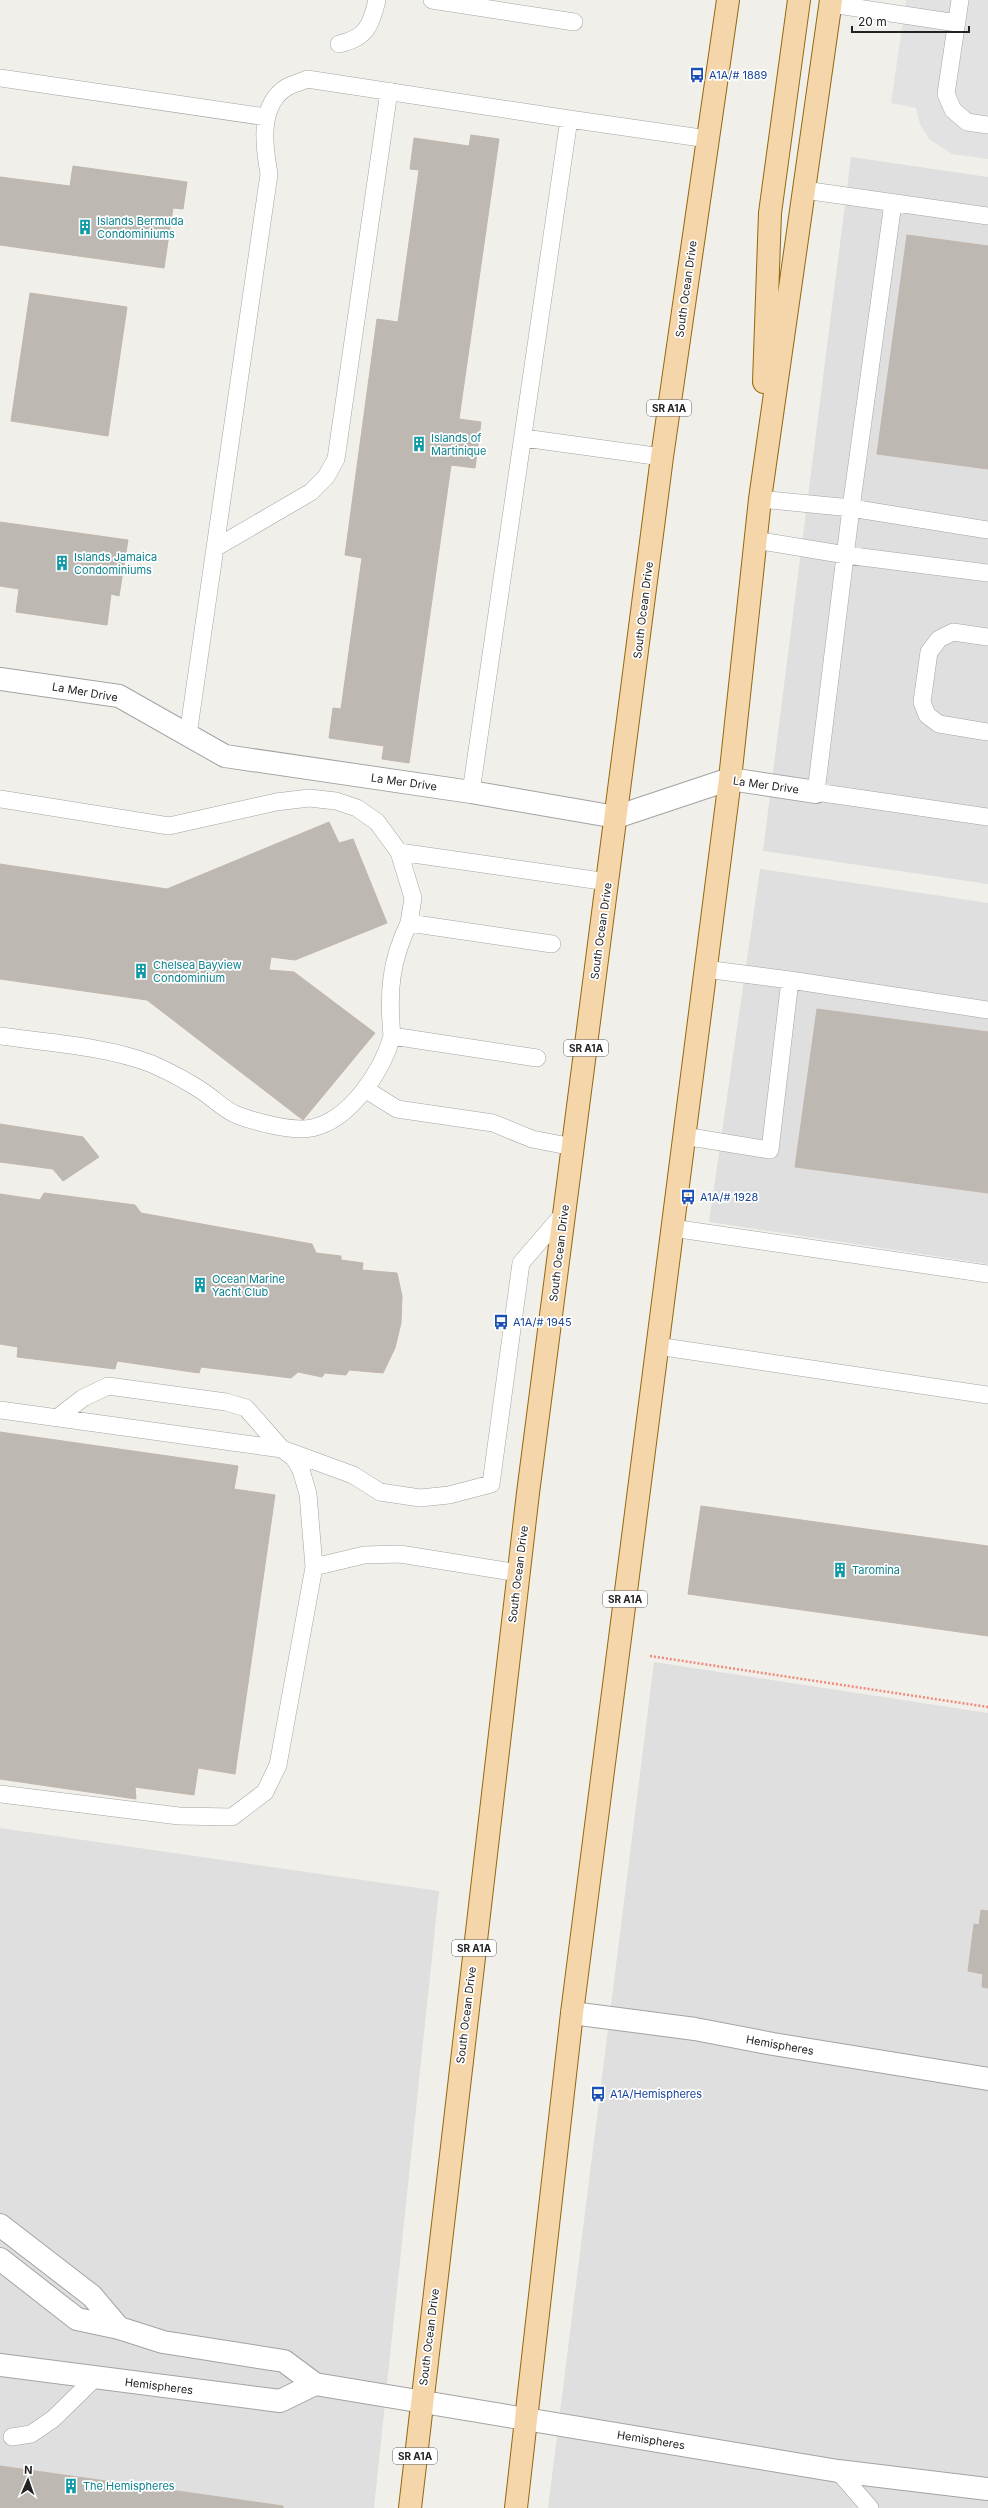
<svg xmlns="http://www.w3.org/2000/svg" width="988" height="2508" font-family="Inter,sans-serif">
	<style>
		.residential { fill: #e0dfdf }
		.parking { fill: #e2e2e2 }
		.building { fill: #beb8b2; stroke: #c2b6ad }
		.lines { fill: none; stroke-linecap: round; stroke-linejoin: round }
		.service-casing { stroke: #a3a3a3; stroke-width: 18 }
		.minor-casing { stroke: #a3a3a3; stroke-width: 24 }
		.primary-casing { stroke: #93680d; stroke-width: 24 }
		.path { stroke: #ef8a7c; stroke-width: 2.5; stroke-dasharray: 2 2; stroke-linecap: butt }
		.service { stroke: #fff; stroke-width: 17 }
		.minor { stroke: #fff; stroke-width: 22 }
		.primary { stroke: #f5d6aa; stroke-width: 22 }
		.labels { text-anchor: middle; dominant-baseline: central; stroke-width: 3.5; stroke-linejoin: round; paint-order: stroke }
		.shield { fill: #fff; stroke: #646464; stroke-width: 1 }
		.shield-label { font-size: 10px; font-weight: bold; fill: #222 }
		.transit-label { font-size: 11px; fill: #164399; stroke: #fff; text-anchor: start }
		.culture-label { font-size: 11px; fill: #0d838f; stroke: #fff; text-anchor: start }
		.street-label { font-size: 11px; fill: #222; stroke: #fff }
	</style>
	<rect width="100%" height="100%" fill="#f1efe9"/>
	<path class="residential" d="M851,157L988,177V884L763,851Z
		M760,869L988,903V1264L709,1222Z
		M654,1662L988,1713V2508H548Z
		M0,1828L439,1891L374,2508H0Z"/>
	<path class="parking" d="M906,0H988V159L952,154L929,139L920,124L916,108L891,103Z"/>
	<path class="building" d="M471,135L499,139L459,419L481,422L475,468L451,465L409,763L382,759L384,746L329,738L333,708L341,709L362,558L345,555L377,319L398,322L419,170L410,169L414,138L469,146Z
		M73,166L187,182L183,209L173,208L164,268L0,245V177L70,186Z
		M907,235L988,246V469L877,454Z
		M30,293L127,307L108,436L11,421Z
		M0,522L128,540L119,596L111,594L107,625L16,612L19,589L0,586Z
		M329,822L339,843L353,839L387,923L295,960L271,957L269,970L294,972L375,1033L303,1120L147,1000L0,979V864L167,889Z
		M817,1009L988,1032V1193L795,1167Z
		M0,1124L83,1137L99,1157L63,1181L53,1169L0,1162Z
		M44,1193L135,1205L141,1213L312,1244L316,1253L341,1256V1260L363,1263L362,1270L397,1273L402,1296L401,1323L395,1348L383,1373L349,1370L346,1375L325,1373L322,1377L298,1372L291,1378L201,1367L199,1373L117,1361L115,1369L17,1357L18,1347L0,1344V1194L40,1200Z
		M0,1432L238,1466L234,1489L275,1495L235,1774L198,1768L194,1795L135,1787L136,1799L0,1779Z
		M701,1506L988,1546V1636L688,1594Z
		M981,1910L988,1911V1988L982,1987L983,1974L968,1971L974,1924L979,1925Z
		M0,2466L283,2506V2508H0Z"/>
	<g class="lines">
		<g class="service-casing">
			<path id="service" d="M432,0L574,22
				M960,0L946,94L953,110L967,122L988,125
				M831,4L957,23
				M339,44C366,38 371,26 377,0
				M0,78L266,117
				M569,119L708,139
				M804,190L988,216
				M893,203L851,508L816,792L988,817
				M524,438L662,457
				M760,499L851,508L988,530
				M755,540L846,555L988,573
				M215,548L311,492L326,477L336,459L389,91
				M988,637L953,632L939,639L929,652L922,702L927,715L939,724L988,732
				M188,735L269,174C264,146 258,105 287,87C293,84 301,82 307,79L569,119L471,792
				M0,799L169,826L276,802L309,798L336,801L357,808L377,822L399,852L413,898L409,923L552,944
				M399,852L608,882
				M409,923C390,962 388,993 392,1036L537,1058
				M790,980L988,1010
				M0,1036C50,1043 104,1046 152,1064C170,1072 189,1082 205,1093C215,1100 226,1111 237,1115C255,1122 293,1132 312,1128C350,1120 383,1070 392,1036
				M365,1089L397,1109L493,1123L532,1139L573,1147
				M684,1136L770,1150L790,980L705,969
				M672,1228L988,1274
				M657,1346L988,1395
				M0,1410L282,1449L294,1458L301,1470L308,1494L314,1567L278,1765L265,1792L232,1817L179,1816L0,1794
				M57,1418L83,1398L108,1386L226,1402L246,1408L282,1449L353,1475L380,1492L420,1498L449,1495L491,1484L521,1263L564,1213
				M314,1567L364,1555L400,1554L519,1573
				M12,2437L31,2434L53,2419L95,2378
				M838,2471L870,2508"/>
		</g>
		<g class="minor-casing">
			<path id="minor" d="M0,679L119,696L225,756L471,792L616,817L730,779L816,792
				M572,2013L695,2029L773,2044L988,2079
				M0,2225L92,2296L119,2328L163,2342L284,2361L315,2384L838,2471L988,2489
				M0,2259L77,2319L119,2328
				M0,2365L280,2401L315,2384"/>
		</g>
		<g class="primary-casing">
			<path id="primary" d="M764,382L770,213L799,0
				M410,2508L528,1493L662,457L728,0
				M516,2508L572,2013L730,779L760,499L831,0"/>
		</g>
		<path class="path" d="M650,1656L988,1707"/>
		<use href="#service" class="service"/>
		<use href="#minor" class="minor"/>
		<use href="#primary" class="primary"/>
	</g>
	<defs>
		<g id="bus-bare" transform="scale(1.2)"><path d="M-5-6H5V4H4V6H2V4H-2V6H-4V4H-5ZM-3.5-4V0h7V-4ZM-3.5 1.2v1.5H-2V1.2ZM2 1.2v1.5H3.5V1.2Z" fill="#1a4fb4" stroke="#fff" stroke-width="2.5" paint-order="stroke"/></g>
		<g id="building-bare" transform="scale(1.2)"><path d="M-4-6H4V6H1V3H-1V6H-4ZM-2.5-4.3h1.7v1.8h-1.7ZM.8-4.3h1.7v1.8H.8ZM-2.5-1h1.7V.8h-1.7ZM.8-1h1.7V.8H.8Z" fill="#0f9aa8" stroke="#fff" stroke-width="2.5" paint-order="stroke"/></g>
	</defs>
	<g fill-rule="evenodd">
		<use href="#bus-bare" x="697" y="75"/>
		<use href="#building-bare" x="85" y="227"/>
		<use href="#building-bare" x="419" y="444"/>
		<use href="#building-bare" x="62" y="563"/>
		<use href="#building-bare" x="141" y="971"/>
		<use href="#bus-bare" x="688" y="1197"/>
		<use href="#building-bare" x="200" y="1285"/>
		<use href="#bus-bare" x="501" y="1322"/>
		<use href="#building-bare" x="840" y="1570"/>
		<use href="#bus-bare" x="598" y="2094"/>
		<use href="#building-bare" x="71" y="2486"/>
	</g>
	<g class="labels">
		<g class="shield">
			<rect x="647" y="400" width="44" height="16" rx="3"/>
			<rect x="564" y="1040" width="44" height="16" rx="3"/>
			<rect x="603" y="1591" width="44" height="16" rx="3"/>
			<rect x="452" y="1940" width="44" height="16" rx="3"/>
			<rect x="393" y="2448" width="44" height="16" rx="3"/>
		</g>
		<g class="shield-label">
			<text x="669" y="408">SR A1A</text>
			<text x="586" y="1048">SR A1A</text>
			<text x="625" y="1599">SR A1A</text>
			<text x="474" y="1948">SR A1A</text>
			<text x="415" y="2456">SR A1A</text>
		</g>
		<g class="transit-label">
			<text x="709" y="75">A1A/# 1889</text>
			<text x="700" y="1197">A1A/# 1928</text>
			<text x="513" y="1322">A1A/# 1945</text>
			<text x="610" y="2094">A1A/Hemispheres</text>
		</g>
		<g class="culture-label">
			<text x="97" y="221">Islands Bermuda<tspan x="97" dy="13">Condominiums</tspan></text>
			<text x="431" y="438">Islands of<tspan x="431" dy="13">Martinique</tspan></text>
			<text x="74" y="557">Islands Jamaica<tspan x="74" dy="13">Condominiums</tspan></text>
			<text x="153" y="965">Chelsea Bayview<tspan x="153" dy="13">Condominium</tspan></text>
			<text x="212" y="1279">Ocean Marine<tspan x="212" dy="13">Yacht Club</tspan></text>
			<text x="852" y="1570">Taromina</text>
			<text x="83" y="2486">The Hemispheres</text>
		</g>
		<g class="street-label">
			<text transform="translate(686 289) rotate(-82)">South Ocean Drive</text>
			<text transform="translate(643 610) rotate(-83)">South Ocean Drive</text>
			<text transform="translate(85 692) rotate(10)">La Mer Drive</text>
			<text transform="translate(404 782) rotate(8)">La Mer Drive</text>
			<text transform="translate(766 785) rotate(8)">La Mer Drive</text>
			<text transform="translate(601 931) rotate(-82)">South Ocean Drive</text>
			<text transform="translate(559 1253) rotate(-83)">South Ocean Drive</text>
			<text transform="translate(518 1574) rotate(-83)">South Ocean Drive</text>
			<text transform="translate(466 2015) rotate(-83)">South Ocean Drive</text>
			<text transform="translate(780 2045) rotate(10)">Hemispheres</text>
			<text transform="translate(429 2337) rotate(-83)">South Ocean Drive</text>
			<text transform="translate(159 2386) rotate(7)">Hemispheres</text>
			<text transform="translate(651 2440) rotate(9)">Hemispheres</text>
		</g>
	</g>
	<g transform="translate(28 2480) rotate(2)" stroke="#ffffff" stroke-width="3" paint-order="stroke">
	<path d="M0-3L7 15L0 10L-7 15Z" fill="#222222"/>
	<text y="-6" font-size="11" font-weight="bold" text-anchor="middle" fill="#222222">N</text>
	</g>
	<path d="M852 26v6h117v-6" fill="none" stroke="#222222" stroke-width="2"/>
	<text x="858" y="26" font-size="12" fill="#222222" stroke="#ffffff" stroke-width="3" paint-order="stroke">20 m</text>
</svg>
